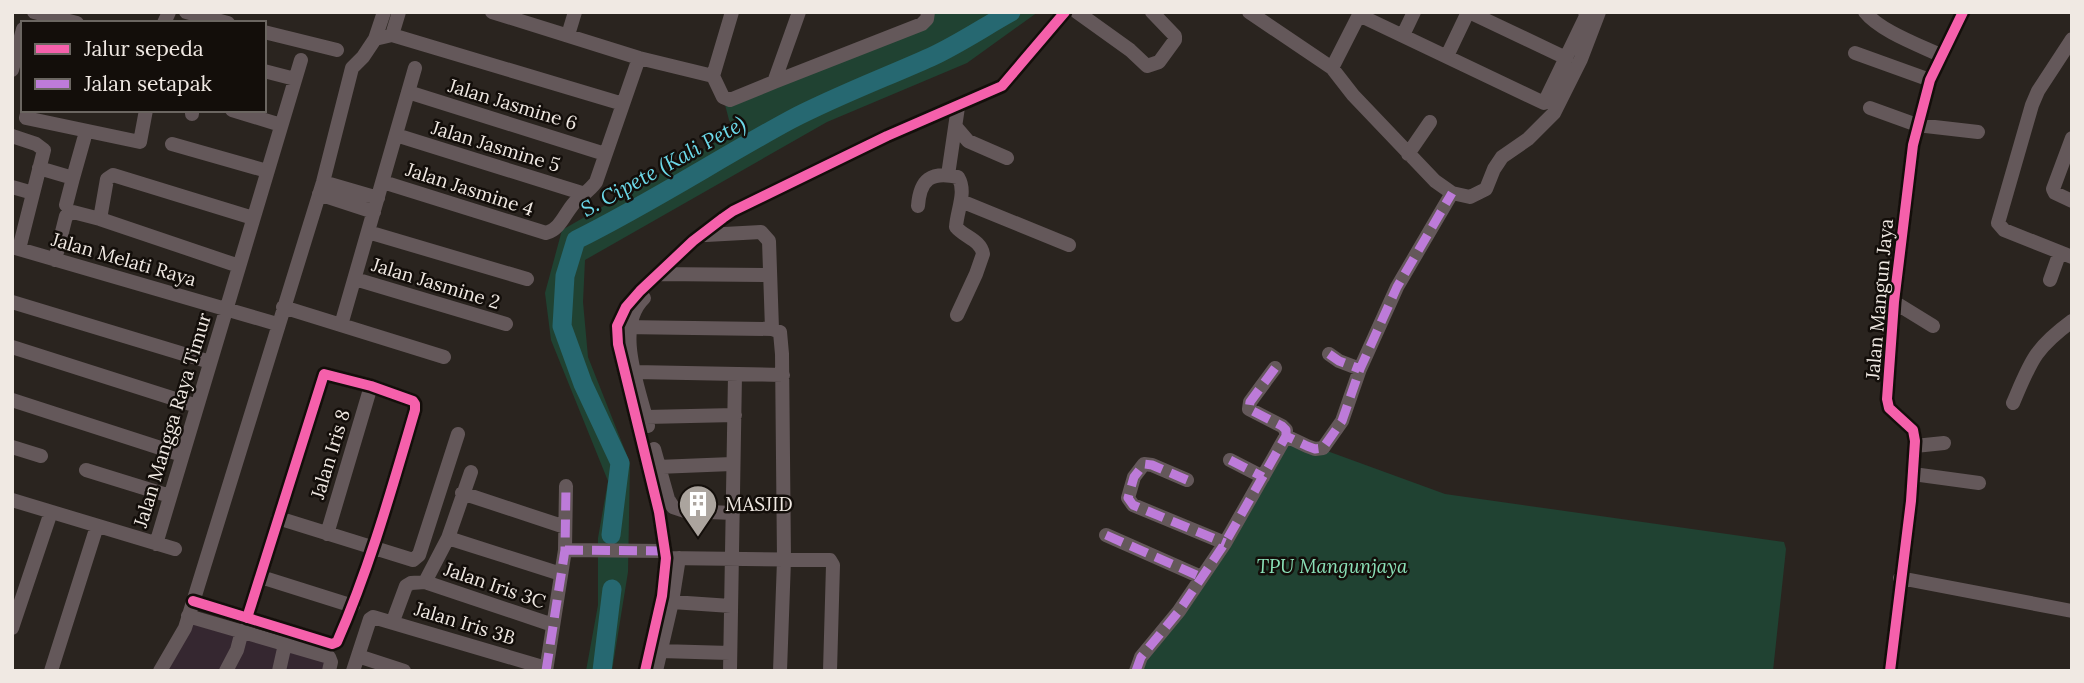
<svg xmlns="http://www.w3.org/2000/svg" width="2084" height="683" font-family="Lora,serif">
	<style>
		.commercial { fill: #352730 }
		.green { fill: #204232 }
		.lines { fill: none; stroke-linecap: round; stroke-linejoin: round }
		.river { stroke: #266871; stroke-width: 19 }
		.minor { stroke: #64585a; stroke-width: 14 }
		.quiet { stroke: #bd7bd9; stroke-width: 9; stroke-dasharray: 18 9; stroke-linecap: butt }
		.cycleway-casing { stroke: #130e0a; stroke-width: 15 }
		.cycleway { stroke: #f560ab; stroke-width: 10 }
		.labels { text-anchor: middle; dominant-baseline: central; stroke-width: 5; stroke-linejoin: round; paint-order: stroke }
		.street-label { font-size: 19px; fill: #f0e9e3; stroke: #130e0a }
		.poi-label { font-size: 19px; fill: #f0e9e3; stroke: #130e0a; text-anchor: start }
		.park-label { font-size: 19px; font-style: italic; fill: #8be1b8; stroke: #130e0a }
		.water-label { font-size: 21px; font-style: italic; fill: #6cd9e9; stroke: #130e0a }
	</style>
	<rect width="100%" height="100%" fill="#2a241f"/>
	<path class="commercial" d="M188,616L330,659L329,671H160Z"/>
	<path class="green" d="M936,12H1038L967,63L827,122L585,260L583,302L588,357L630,463L628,572L612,671H586L598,605V538L608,481L551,340L545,293L562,230L735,131L729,120L723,97L927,19Z
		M1286,436L1445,494L1784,542L1786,549L1773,671H1136L1179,611Z"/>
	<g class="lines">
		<path class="river" d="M611,535L620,463L583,384L562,326L565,276L576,240C649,204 718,159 790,120C836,96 884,78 931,57C959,44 984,27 1011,12
			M602,671L612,589"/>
		<path class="minor" d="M34,12L77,23
			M186,12L228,23
			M384,12L375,39L392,35L399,12
			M492,12L639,58L713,76L732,12
			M1077,12L1130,50L1147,66L1159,62L1175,40V36L1152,12
			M1249,12L1332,68L1353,95L1435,181L1452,193L1470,197L1486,189L1494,169L1502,157L1528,139L1554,113L1581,59L1599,12
			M1469,12L1566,58
			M1865,12C1880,31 1919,45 1942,56
			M164,23L169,12
			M264,32L337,50
			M392,35L623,104
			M568,35L575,12
			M1403,35L1414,12
			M2072,39L2038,91L2032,105L1998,223L2004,230L2072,257
			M1855,53L1930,80
			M1447,56L1468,12
			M1332,68L1359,15L1544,103L1587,14L1585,12
			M12,70L23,29
			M264,71L295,79
			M713,76L723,97L730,100L774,82L799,12
			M774,82L922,24L927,19L928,12
			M408,92L605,154
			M1870,108L1917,125L1978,132
			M28,110L26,118L140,142L146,110
			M232,110L281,125
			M192,114V110
			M956,127L968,141L1007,158
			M396,135L585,194
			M12,136L36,144L44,150L19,249
			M2072,138L2053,189L2055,193L2072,201
			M172,144L267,171
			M1408,154L1430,122
			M39,168L73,178L84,139
			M948,175L958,107
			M323,182L378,198
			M383,182L546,233C562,229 566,209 578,199C585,193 590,190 596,182L639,58
			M12,187L33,193
			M319,194L374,212
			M961,201L1069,245
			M66,205L73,178
			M918,206C920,179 931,171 958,177C967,192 957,210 956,227C964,237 981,240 983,254L976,274L957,315
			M100,219L107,179L113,175L253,218
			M368,232L527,279
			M705,233L706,235L761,232L769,241L772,329L780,332L782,354L784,560L780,671
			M12,247L277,324
			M55,260L66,216L73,212L100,219L239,266
			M658,274L770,275
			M355,279L506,324
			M2050,280L2060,252
			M644,298C613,328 640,390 648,426
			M12,302L210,362
			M1894,302L1933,326
			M283,307L444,357
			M341,325L415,68
			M623,327L772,329
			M12,347L197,406
			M1329,354L1339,361L1360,369
			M1275,368L1250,402L1249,409L1282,426L1286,430V436
			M635,372L783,375
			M12,400L182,455
			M2013,403C2031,361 2034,349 2072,321
			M646,417L735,415
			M1915,446L1944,443
			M12,447L41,456
			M654,449L668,499L673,507L685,511L733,513
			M1230,460L1263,477
			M657,467L732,464
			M86,470L170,496
			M1913,474L1979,483
			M1187,480L1152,465L1144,464L1134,477L1128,498L1133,505L1225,543
			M462,493L565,527
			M12,500L175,549
			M278,518L413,560L419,555L458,434
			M327,534L371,386
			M1106,535L1201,577
			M448,538L561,574
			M156,544L301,60
			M565,550L665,551
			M666,558L830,560L833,565L830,671
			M261,577L353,606
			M1900,578L2072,611
			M425,582L448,538L471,472
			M193,601L332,644L337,642C370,567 392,488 415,410V404L413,401L371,386L324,374L247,618
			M672,602L731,606
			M188,616L329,657L331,662L329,671
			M393,621L406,586L411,583L425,582L553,625
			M12,628L51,512
			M660,651L730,653
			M358,656L404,671
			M51,671L97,526
			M160,671L185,628L323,182L352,68L363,57L375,39
			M226,671L237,650L242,631
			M279,671L285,644
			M353,671L370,619L373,617L546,668
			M546,671L565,550L566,486
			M645,671L662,596L666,558L659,512L618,344L617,326L626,307L640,291L693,241L723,218L733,211L887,136L1002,86L1065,12
			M656,671L672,602L679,558
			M730,671L735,375
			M1136,671L1141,657L1179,611L1225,543L1286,436L1307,446L1315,449L1323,448L1342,421L1360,369L1397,287L1452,193
			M1890,671L1911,501L1915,441L1913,430L1889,408L1887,399L1894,302L1913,145L1930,80L1963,12"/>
		<path class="quiet" d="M1329,354L1339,361L1360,369
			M1275,368L1250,402L1249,409L1282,426L1286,430V436
			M1230,460L1263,477
			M1187,480L1152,465L1144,464L1134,477L1128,498L1133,505L1225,543
			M1106,535L1201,577
			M565,550L665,551
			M546,671L565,550L566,486
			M1136,671L1141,657L1179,611L1225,543L1286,436L1307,446L1315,449L1323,448L1342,421L1360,369L1397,287L1452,193"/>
		<g class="cycleway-casing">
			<path id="cycleway" d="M193,601L332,644L337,642C370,567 392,488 415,410V404L413,401L371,386L324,374L247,618
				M645,671L662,596L666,558L659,512L618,344L617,326L626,307L640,291L693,241L723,218L733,211L887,136L1002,86L1065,12
				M1890,671L1911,501L1915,441L1913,430L1889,408L1887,399L1894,302L1913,145L1930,80L1963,12"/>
		</g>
		<use href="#cycleway" class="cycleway"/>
	</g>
	<defs>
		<g id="building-pin" transform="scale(2.0125)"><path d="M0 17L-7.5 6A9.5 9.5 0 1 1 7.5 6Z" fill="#aba49e" stroke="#130e0a"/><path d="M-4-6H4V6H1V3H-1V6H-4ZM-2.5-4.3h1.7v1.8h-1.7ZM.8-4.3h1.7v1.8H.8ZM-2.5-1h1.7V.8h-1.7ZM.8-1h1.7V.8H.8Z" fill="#fff"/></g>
	</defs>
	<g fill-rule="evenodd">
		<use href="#building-pin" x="698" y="504"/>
	</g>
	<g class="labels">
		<g class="street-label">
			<text transform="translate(513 104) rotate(17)">Jalan Jasmine 6</text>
			<text transform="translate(496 146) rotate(17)">Jalan Jasmine 5</text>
			<text transform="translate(470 189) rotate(18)">Jalan Jasmine 4</text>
			<text transform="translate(124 259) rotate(16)">Jalan Melati Raya</text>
			<text transform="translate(436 283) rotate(17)">Jalan Jasmine 2</text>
			<text transform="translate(1879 299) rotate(-85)">Jalan Mangun Jaya</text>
			<text transform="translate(172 420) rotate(-73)">Jalan Mangga Raya Timur</text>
			<text transform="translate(330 454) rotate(-73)">Jalan Iris 8</text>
			<text transform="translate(495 585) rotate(19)">Jalan Iris 3C</text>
			<text transform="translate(465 623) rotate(17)">Jalan Iris 3B</text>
		</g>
		<g class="poi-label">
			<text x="725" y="504">MASJID</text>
		</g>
		<g class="park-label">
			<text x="1332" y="566">TPU Mangunjaya</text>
		</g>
		<g class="water-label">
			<text transform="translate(663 166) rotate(-29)">S. Cipete (Kali Pete)</text>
		</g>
	</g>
	<rect width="2084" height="683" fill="none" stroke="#f0e9e3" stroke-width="28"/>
	<rect x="21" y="21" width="245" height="91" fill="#130e0a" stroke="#6b6661" stroke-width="2"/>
	<rect x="35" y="44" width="35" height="10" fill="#f560ab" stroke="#6b6661" stroke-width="2"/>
	<text x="84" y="56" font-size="21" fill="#f0e9e3">Jalur sepeda</text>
	<rect x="35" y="79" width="35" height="10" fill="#bd7bd9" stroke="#6b6661" stroke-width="2"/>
	<text x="84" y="91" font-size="21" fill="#f0e9e3">Jalan setapak</text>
</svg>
